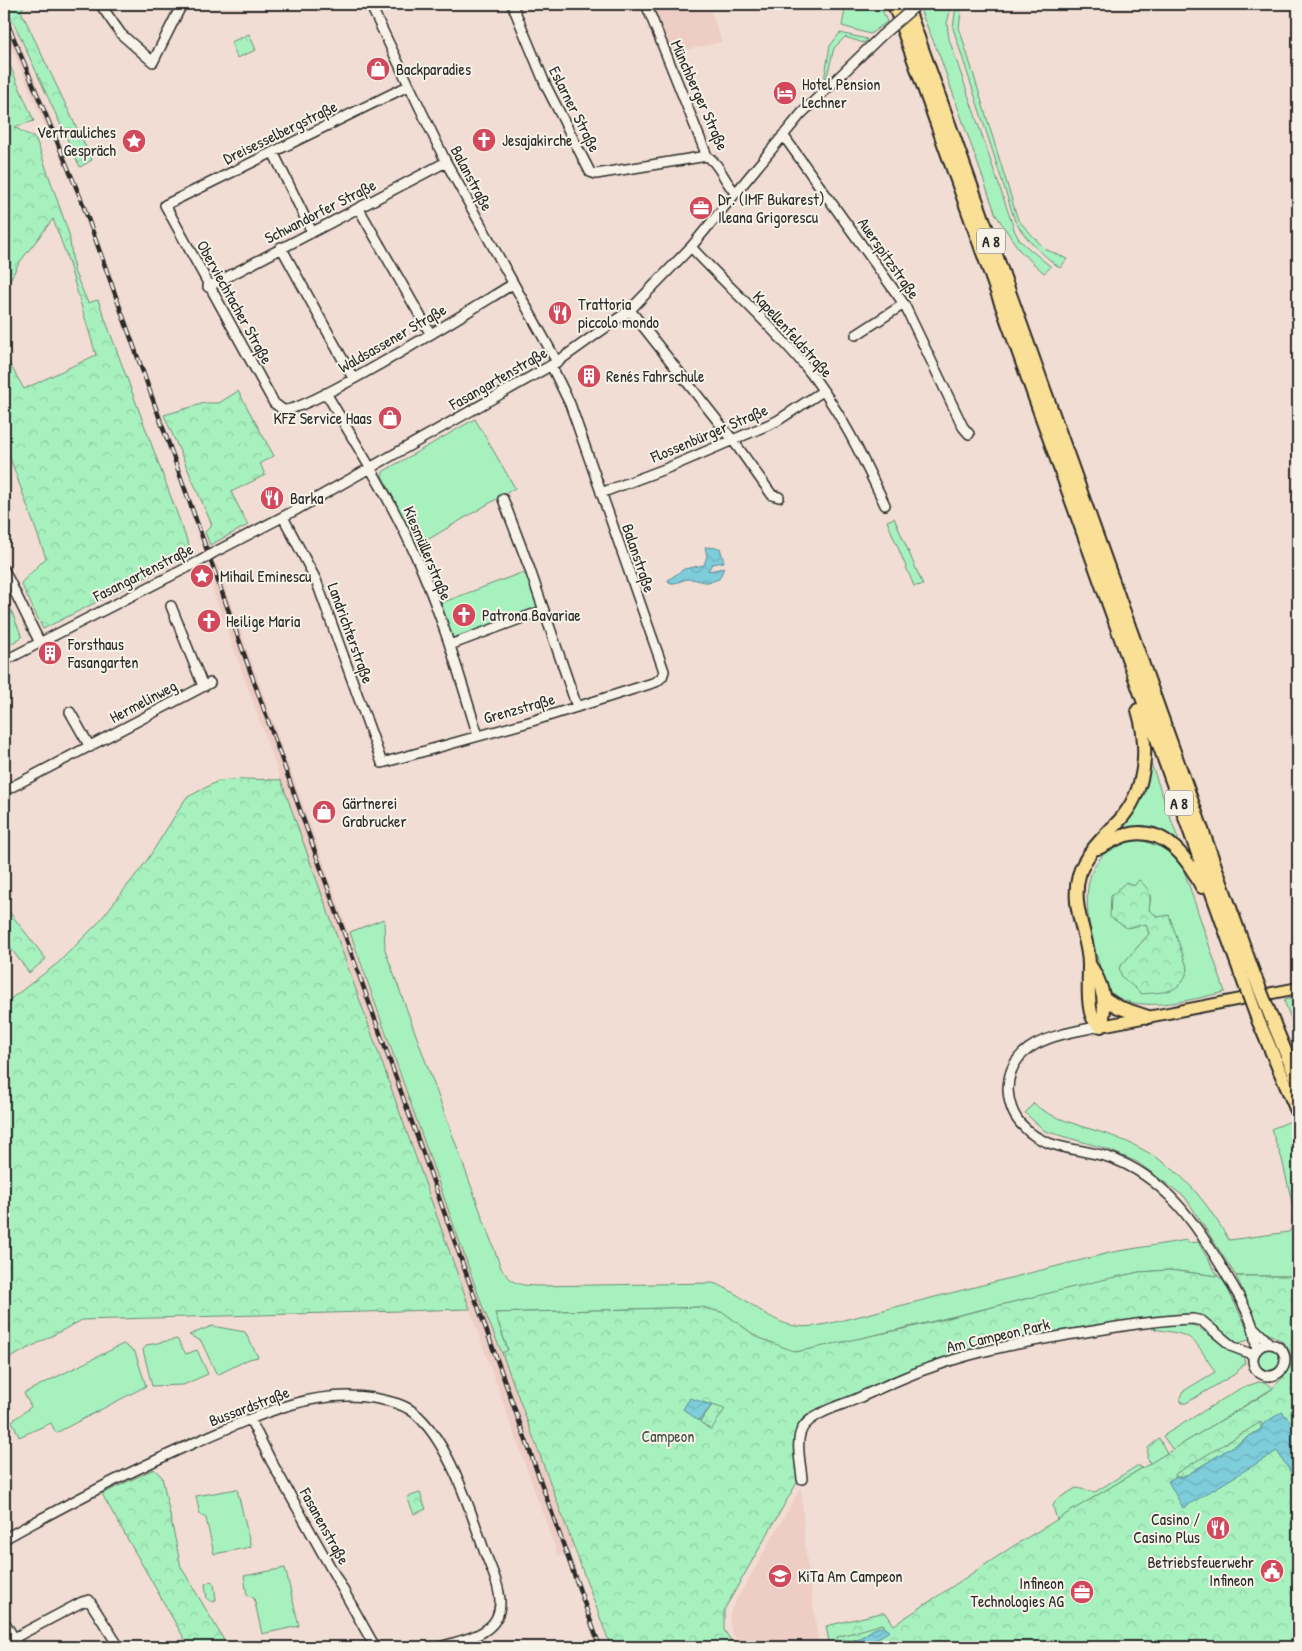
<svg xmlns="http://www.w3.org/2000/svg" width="1302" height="1651" font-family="'Patrick Hand',sans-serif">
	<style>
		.built { fill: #edcdc4 }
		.green { fill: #a7f1bf; stroke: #698e75; fill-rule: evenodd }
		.forest { fill: url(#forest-crowns); stroke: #698e75 }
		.wetland { fill: url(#wetland-marsh); stroke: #698e75 }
		.water { fill: url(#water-waves); stroke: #5d8c95 }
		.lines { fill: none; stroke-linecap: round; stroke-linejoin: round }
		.minor-casing { stroke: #2b2b2b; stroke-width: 12 }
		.major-casing { stroke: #2b2b2b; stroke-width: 14 }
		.highway-casing { stroke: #2b2b2b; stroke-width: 16 }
		.minor { stroke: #f7f3e8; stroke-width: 9 }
		.major { stroke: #fadf96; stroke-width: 10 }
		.highway { stroke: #fadf96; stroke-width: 12 }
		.rail-casing { stroke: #2b2b2b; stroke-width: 4.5 }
		.rail { stroke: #f7f3e8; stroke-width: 2.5; stroke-dasharray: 8; stroke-linecap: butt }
		.minor-bridge-casing { stroke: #2b2b2b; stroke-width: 12; stroke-linecap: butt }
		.highway-bridge-casing { stroke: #2b2b2b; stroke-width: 16; stroke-linecap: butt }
		.minor-bridge { stroke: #f7f3e8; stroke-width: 9 }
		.highway-bridge { stroke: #fadf96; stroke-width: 12 }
		.labels { text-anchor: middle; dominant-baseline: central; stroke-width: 4; stroke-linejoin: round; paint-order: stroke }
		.shield { fill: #f7f3e8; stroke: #686764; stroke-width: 1 }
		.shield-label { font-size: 15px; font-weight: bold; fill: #2b2b2b }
		.poi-label { font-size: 16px; fill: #2b2b2b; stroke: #f7f3e8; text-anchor: start }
		.street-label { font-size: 16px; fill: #2b2b2b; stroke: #f7f3e8 }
		.park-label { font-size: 16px; fill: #445349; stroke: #f7f3e8 }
	</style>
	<defs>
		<pattern id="forest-crowns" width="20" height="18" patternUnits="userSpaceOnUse" patternTransform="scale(1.25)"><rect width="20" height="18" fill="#a7f1bf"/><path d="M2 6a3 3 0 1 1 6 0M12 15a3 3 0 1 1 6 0" fill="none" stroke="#90cfa4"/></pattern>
		<pattern id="wetland-marsh" width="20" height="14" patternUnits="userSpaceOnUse" patternTransform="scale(1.25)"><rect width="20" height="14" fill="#a7f1bf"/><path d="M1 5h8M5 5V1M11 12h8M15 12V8" fill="none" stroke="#90cfa4"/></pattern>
		<pattern id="water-waves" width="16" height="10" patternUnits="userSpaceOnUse" patternTransform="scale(1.25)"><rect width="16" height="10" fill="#7ecddb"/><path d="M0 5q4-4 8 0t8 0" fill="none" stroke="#6db0bc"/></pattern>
	</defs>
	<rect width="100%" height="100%" fill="#f1ddd3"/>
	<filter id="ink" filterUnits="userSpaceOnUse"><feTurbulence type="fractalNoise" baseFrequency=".02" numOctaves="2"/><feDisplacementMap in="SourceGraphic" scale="10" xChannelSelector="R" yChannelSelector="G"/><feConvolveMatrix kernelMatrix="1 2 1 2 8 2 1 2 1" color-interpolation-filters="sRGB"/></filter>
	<g filter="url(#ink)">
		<path class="built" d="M651,4H708L722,42L670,53Z
			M4,10L16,35L57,132L49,135L4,30Z
			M216,562L483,1308L502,1353L575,1549L558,1556L205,568Z
			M801,1487L805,1547L819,1647H746L732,1634L729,1617L732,1608Z"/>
		<path class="green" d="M846,4H880L887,22L870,34L842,26Z
			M930,4H952L947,23L949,39L1015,232L1020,241L1051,267L1044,273L1020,251L996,215L940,57L921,12Z
			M958,5L961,14L959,27L1018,220L1045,249L1067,259L1060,268C1042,254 1027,241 1015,221L953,28L955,13Z
			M840,33L867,39L864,43L845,37L834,48L826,80H824L830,46Z
			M475,419L515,488L417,546L382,475L384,471Z
			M894,518L923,585L914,586L887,521Z
			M521,573L529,576L540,604L538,610L452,639L440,608L441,603Z
			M1149,758L1181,847L1164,835L1112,834Z
			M1141,840L1168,850L1181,862L1225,992C1193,999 1130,1018 1107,988C1090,938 1060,848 1141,840ZM1126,882L1151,895L1149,910L1158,917L1169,916L1188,970L1119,968L1149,934L1146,924L1127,927Z
			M384,919L385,950L501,1268C513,1285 518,1285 538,1286L713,1283C742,1292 765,1321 795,1326C815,1329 837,1321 856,1317L1113,1252L1187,1240L1188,1243L1198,1242L1218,1276L1169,1270L1139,1272L821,1348L796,1352L778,1346L757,1337L724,1313L702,1307L495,1313L508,1351L502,1353L483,1308L350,932Z
			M1298,997V1038L1284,1000Z
			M1034,1103C1045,1118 1097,1130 1115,1137C1172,1159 1198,1188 1229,1240L1289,1232L1296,1220L1282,1159L1271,1129L1291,1121L1298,1137V1276H1236L1185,1197L1137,1162L1104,1148L1045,1131L1025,1113Z
			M1186,1323C1209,1328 1220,1350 1243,1356L1245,1363L1235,1374L1186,1403H1182L1180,1399L1182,1392L1215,1372C1192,1336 1196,1335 1152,1329L1154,1327Z
			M212,1326L245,1332L258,1357L249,1359L217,1375L201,1341L189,1335Z
			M177,1339L186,1354L197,1350L208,1374L183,1385L152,1386L143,1350L147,1345Z
			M123,1344L135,1352L146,1386L56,1433L51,1423L19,1437L12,1421L31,1407L24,1393Z
			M1256 1360a13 13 0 1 1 26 0a13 13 0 1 1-26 0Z
			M1259,1382L1267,1383L1273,1388L1173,1450L1163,1436L1241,1388Z
			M1159,1438L1167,1453L1150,1464L1147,1457L1148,1448Z
			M1137,1466H1140L1142,1468L1057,1520L1053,1506L1056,1500L1076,1488L1095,1492Z
			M237,1489L251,1547L214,1554L206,1518L200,1515L196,1496Z
			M285,1568L299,1626L262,1634L254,1598L247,1595L244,1576Z"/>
		<path class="forest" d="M5,4H25L21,11L92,160L80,167Z
			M249,34L256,50L237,58L231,42Z
			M4,52L34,121L14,127L36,139L69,234L74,271L88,303L98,300L192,554L43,629L21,583L46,558L4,441V354L24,389L96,355L66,254L53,219L19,263L4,291Z
			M238,391L274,456L260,463L265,475L231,492L248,525L210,545L205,532L212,525L164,415L205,403H219Z
			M4,593L22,637L4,648Z
			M243,779L281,780L470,1309L82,1320L4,1361V1004L58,963L98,923L146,862L186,798L218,781Z
			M1139,880C1151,890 1151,896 1149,910L1158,917L1169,915L1188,970C1179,995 1165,991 1142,994L1122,977L1119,968L1149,934L1146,924L1127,928L1110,917L1111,896L1126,882L1134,886Z
			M4,905L46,959L29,973L4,939Z
			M1169,1270L1218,1276L1224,1282L1247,1328L1250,1335L1249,1340L1238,1343L1202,1316L1188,1314C1104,1322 1018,1335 937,1360C899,1372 861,1391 824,1407L807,1416L799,1425L796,1434L799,1479L724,1610V1630L735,1647H611L502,1353L508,1350L495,1313L702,1307L724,1313L757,1337L796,1352L912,1327L1102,1280L1139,1272Z
			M1236,1276H1298V1647H830L826,1626L881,1613H886L894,1625L1015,1545L1268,1392C1283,1379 1302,1361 1283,1342C1276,1336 1267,1335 1259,1327Z
			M154,1469L162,1477L181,1567L228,1647H189L102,1494Z
			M420,1493L426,1509L414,1514L407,1497Z
			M211,1581L214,1584L216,1600L213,1602L207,1599L205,1584Z"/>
		<path class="wetland" d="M712,1405L725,1409L711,1430L700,1422Z
			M1261,1422V1429L1182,1478L1176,1477L1175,1474Z
			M883,1624L884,1627C868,1628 861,1643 846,1640L842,1644L844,1647H838L837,1637Z"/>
		<path class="water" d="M705,547L720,548L724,562L712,564L708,571L724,568L719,579C701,586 703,579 688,579C681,580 677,584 669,583L668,580L684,569L704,565L707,556Z
			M690,1398L712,1405L699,1421L683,1409Z
			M1282,1412L1298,1429V1484L1277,1451L1183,1508L1168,1481L1176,1477L1182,1478L1261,1429L1263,1424Z
			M884,1627L890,1631L862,1647H844L843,1640C848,1640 853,1642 859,1639C869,1634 871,1627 884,1627Z"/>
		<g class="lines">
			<g class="minor-casing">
				<path id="minor" d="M100,4L121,34L153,62L182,4
					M370,4L446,162L557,362
					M512,4L546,86L590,172L596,174L707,156
					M646,4L707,156C720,164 724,182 736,193
					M408,86L165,205L274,403L283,410C309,412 478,305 513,284
					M783,135L904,304L963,427L969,434
					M273,152L312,232
					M359,209L430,333
					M281,247L353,378
					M691,247C728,287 770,323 805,366C839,408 862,456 885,505
					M208,287L446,162
					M630,310L732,439L772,495L779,497
					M856,335L904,304
					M326,393C359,449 393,503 419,563C443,619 460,677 478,736
					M601,493L670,467L777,421L823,391
					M503,499L529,567L577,707
					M283,517L316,580L382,763L529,722L656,682L662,677L664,671L570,404L551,365
					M213,553L294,511L557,362L630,310L691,247L801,114L881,36
					M4,570L40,643
					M171,606L203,686
					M450,645L544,610
					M4,661L202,560
					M70,712L90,747
					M4,791L210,683
					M1101,1026C1064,1034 1008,1039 1008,1090C1009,1104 1013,1117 1024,1127C1045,1150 1080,1148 1108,1157C1165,1176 1197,1225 1226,1274C1235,1290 1248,1309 1253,1328C1255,1335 1255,1343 1257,1350
					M1253,1327L1270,1344
					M1253 1360a16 16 0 1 1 32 0a16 16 0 1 1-32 0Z
					M250,1419L271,1461L375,1647
					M802,1479C801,1465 795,1442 802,1429C810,1414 839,1406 854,1400C881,1388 907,1375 935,1366C982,1349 1031,1341 1080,1333C1117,1327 1156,1320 1193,1319L1202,1321L1233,1347L1254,1355
					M4,1539C67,1504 130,1471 196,1442C252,1418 310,1388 373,1398C389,1401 406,1404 418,1416C450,1446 470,1509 484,1550C489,1564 497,1579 499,1593C501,1602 500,1611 496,1619C486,1637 458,1641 440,1647
					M4,1621L19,1647
					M14,1638L82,1602L89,1600L119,1647"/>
			</g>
			<g class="major-casing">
				<path id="major" d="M1101,1026L1298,988"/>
			</g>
			<g class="highway-casing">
				<path id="highway" d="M894,4L1241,974
					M906,4L1253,972
					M1098,848C1107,844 1116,838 1126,835C1164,825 1187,857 1202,887
					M1089,964C1102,983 1108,1004 1101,1026C1099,1024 1094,1021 1093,1018C1087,1007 1089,978 1089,965C1089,935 1070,909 1079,875C1085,854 1104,837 1119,821C1147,790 1149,747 1138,710
					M1104,998L1118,1007L1148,1017
					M1271,1017L1298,1082
					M1258,1020L1298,1113"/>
			</g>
			<use href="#minor" class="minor"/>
			<use href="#major" class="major"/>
			<use href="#highway" class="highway"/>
			<g class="rail-casing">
				<path id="rail" d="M4,15L81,199L600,1647"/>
			</g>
			<use href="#rail" class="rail"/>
			<g class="minor-bridge-casing">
				<path id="minor-bridge" d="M881,36L918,4
					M202,560L213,553"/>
			</g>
			<g class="highway-bridge-casing">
				<path id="highway-bridge" d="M1253,972L1271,1017
					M1241,974L1258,1020"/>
			</g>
			<use href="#minor-bridge" class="minor-bridge"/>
			<use href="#highway-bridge" class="highway-bridge"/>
		</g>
	</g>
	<defs>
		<g id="shop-disc" transform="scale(1.25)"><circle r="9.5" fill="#d1495b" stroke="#f7f3e8"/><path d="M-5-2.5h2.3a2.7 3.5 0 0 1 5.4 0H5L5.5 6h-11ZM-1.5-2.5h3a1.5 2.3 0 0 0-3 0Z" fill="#fff"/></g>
		<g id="hotel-disc" transform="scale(1.25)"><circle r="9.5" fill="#d1495b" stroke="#f7f3e8"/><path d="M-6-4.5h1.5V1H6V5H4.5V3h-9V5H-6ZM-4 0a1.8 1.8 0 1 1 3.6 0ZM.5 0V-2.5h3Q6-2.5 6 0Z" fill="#fff"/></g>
		<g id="church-disc" transform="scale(1.25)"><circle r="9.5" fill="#d1495b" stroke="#f7f3e8"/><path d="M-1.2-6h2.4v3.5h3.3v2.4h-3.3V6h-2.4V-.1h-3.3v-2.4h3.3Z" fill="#fff"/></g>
		<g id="sight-disc" transform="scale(1.25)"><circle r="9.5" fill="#d1495b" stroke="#f7f3e8"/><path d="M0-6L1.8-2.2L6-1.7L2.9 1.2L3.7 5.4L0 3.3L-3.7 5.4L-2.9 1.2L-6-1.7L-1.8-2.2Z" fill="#fff"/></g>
		<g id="office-disc" transform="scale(1.25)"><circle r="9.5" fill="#d1495b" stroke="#f7f3e8"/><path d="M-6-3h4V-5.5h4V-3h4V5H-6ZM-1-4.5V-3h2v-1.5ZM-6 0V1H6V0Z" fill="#fff"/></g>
		<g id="restaurant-disc" transform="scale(1.25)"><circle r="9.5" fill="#d1495b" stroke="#f7f3e8"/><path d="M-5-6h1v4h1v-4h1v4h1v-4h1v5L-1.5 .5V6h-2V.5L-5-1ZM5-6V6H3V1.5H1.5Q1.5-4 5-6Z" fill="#fff"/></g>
		<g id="building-disc" transform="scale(1.25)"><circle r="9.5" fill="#d1495b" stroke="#f7f3e8"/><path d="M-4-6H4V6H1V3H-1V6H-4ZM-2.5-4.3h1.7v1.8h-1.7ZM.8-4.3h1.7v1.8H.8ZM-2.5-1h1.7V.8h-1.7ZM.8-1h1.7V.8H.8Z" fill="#fff"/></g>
		<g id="civic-disc" transform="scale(1.25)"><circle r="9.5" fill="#d1495b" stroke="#f7f3e8"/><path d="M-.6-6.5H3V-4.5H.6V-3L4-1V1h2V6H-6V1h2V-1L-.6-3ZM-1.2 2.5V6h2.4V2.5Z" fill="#fff"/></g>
		<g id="school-disc" transform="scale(1.25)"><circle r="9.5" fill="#d1495b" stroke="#f7f3e8"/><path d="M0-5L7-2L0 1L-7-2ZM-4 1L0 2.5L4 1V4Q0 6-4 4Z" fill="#fff"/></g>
	</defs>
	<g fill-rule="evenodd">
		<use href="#shop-disc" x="378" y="69"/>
		<use href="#hotel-disc" x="785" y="93"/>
		<use href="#church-disc" x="484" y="140"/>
		<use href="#sight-disc" x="134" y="141"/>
		<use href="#office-disc" x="701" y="208"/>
		<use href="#restaurant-disc" x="560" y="313"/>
		<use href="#building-disc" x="589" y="376"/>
		<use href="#shop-disc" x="390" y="418"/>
		<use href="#restaurant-disc" x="272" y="498"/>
		<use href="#sight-disc" x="202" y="576"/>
		<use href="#church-disc" x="464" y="615"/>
		<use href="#church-disc" x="209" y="621"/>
		<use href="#building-disc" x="50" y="653"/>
		<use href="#shop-disc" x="324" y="812"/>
		<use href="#restaurant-disc" x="1218" y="1528"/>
		<use href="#civic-disc" x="1272" y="1571"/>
		<use href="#school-disc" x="780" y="1576"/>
		<use href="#office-disc" x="1082" y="1592"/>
	</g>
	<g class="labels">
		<g class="shield">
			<rect x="977" y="228.5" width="28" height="25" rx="4"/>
			<rect x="1165" y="790.5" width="28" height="25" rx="4"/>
		</g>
		<g class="shield-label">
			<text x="991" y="241">A 8</text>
			<text x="1179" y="803">A 8</text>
		</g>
		<g class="poi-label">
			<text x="396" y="69">Backparadies</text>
			<text x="802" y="84">Hotel Pension<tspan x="802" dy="18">Lechner</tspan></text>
			<text x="116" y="132" text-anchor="end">Vertrauliches<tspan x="116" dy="18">Gespräch</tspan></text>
			<text x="502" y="140">Jesajakirche</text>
			<text x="718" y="199">Dr. (IMF Bukarest)<tspan x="718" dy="18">Ileana Grigorescu</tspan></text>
			<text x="578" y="304">Trattoria<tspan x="578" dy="18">piccolo mondo</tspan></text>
			<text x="606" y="376">Renés Fahrschule</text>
			<text x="372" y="418" text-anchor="end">KFZ Service Haas</text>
			<text x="290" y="498">Barka</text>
			<text x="220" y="576">Mihail Eminescu</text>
			<text x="482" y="615">Patrona Bavariae</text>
			<text x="226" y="621">Heilige Maria</text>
			<text x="68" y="644">Forsthaus<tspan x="68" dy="18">Fasangarten</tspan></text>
			<text x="342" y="803">Gärtnerei<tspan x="342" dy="18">Grabrucker</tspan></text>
			<text x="1200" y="1519" text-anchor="end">Casino /<tspan x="1200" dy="18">Casino Plus</tspan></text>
			<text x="1254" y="1562" text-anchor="end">Betriebsfeuerwehr<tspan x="1254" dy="18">Infineon</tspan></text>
			<text x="798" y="1576">KiTa Am Campeon</text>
			<text x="1064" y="1583" text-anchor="end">Infineon<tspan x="1064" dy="18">Technologies AG</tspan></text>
		</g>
		<g class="street-label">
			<text transform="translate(700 95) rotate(66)">Münchberger Straße</text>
			<text transform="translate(575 109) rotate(63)">Eslarner Straße</text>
			<text transform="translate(280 132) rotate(-26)">Dreisesselbergstraße</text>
			<text transform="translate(472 178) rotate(62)">Balanstraße</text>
			<text transform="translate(320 211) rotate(-27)">Schwandorfer Straße</text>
			<text transform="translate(889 258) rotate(55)">Auerspitzstraße</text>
			<text transform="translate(235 302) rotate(61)">Oberviechtacher Straße</text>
			<text transform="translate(793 334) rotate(48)">Kapellenfeldstraße</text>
			<text transform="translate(392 338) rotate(-30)">Waldsassener Straße</text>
			<text transform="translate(498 378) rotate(-30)">Fasangartenstraße</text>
			<text transform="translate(709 433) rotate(-23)">Flossenbürger Straße</text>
			<text transform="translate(428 553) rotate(67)">Kiesmüllerstraße</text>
			<text transform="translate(639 558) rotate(71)">Balanstraße</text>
			<text transform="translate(143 572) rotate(-27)">Fasangartenstraße</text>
			<text transform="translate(351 633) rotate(70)">Landrichterstraße</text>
			<text transform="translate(143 701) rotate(-28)">Hermelinweg</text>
			<text transform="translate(519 708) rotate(-16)">Grenzstraße</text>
			<text transform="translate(998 1335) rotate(-13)">Am Campeon Park</text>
			<text transform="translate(249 1406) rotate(-21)">Bussardstraße</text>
			<text transform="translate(325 1526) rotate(61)">Fasanenstraße</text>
		</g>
		<g class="park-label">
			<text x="668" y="1436">Campeon</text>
		</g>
	</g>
	<rect width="1302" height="1651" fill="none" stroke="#f7f3e8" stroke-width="20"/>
	<rect x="10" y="10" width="1282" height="1631" fill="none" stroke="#2b2b2b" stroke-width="2" filter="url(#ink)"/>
</svg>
